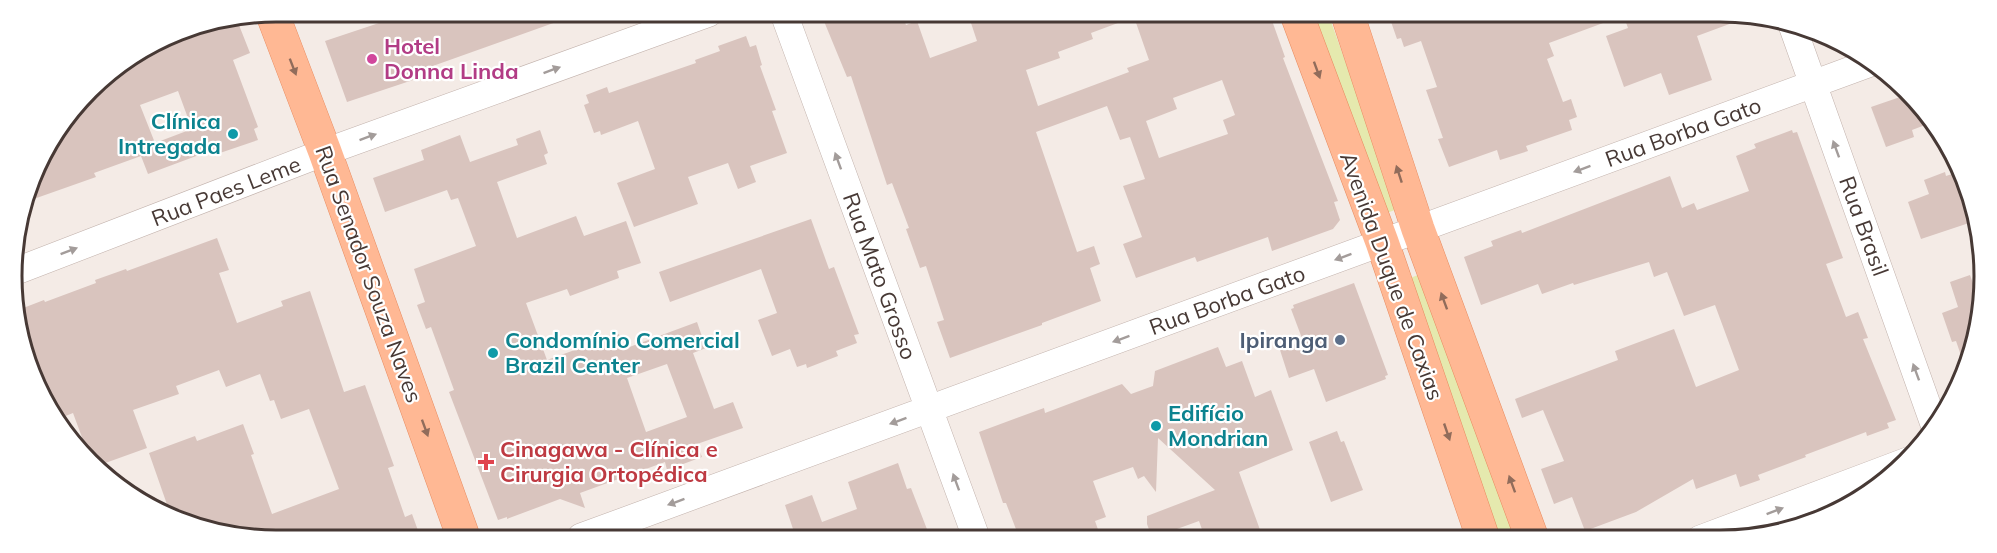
<svg xmlns="http://www.w3.org/2000/svg" width="1997" height="553" font-family="Mulish,sans-serif">
	<style>
		.green { fill: #e5e9ae }
		.building { fill: #d9c4be; fill-rule: evenodd }
		.lines { fill: none; stroke-linecap: round; stroke-linejoin: round }
		.minor-casing { stroke: #c2b2ac; stroke-width: 28 }
		.major-casing { stroke: #e78c61; stroke-width: 34 }
		.minor { stroke: #fff; stroke-width: 27 }
		.major { stroke: #ffb894; stroke-width: 33 }
		.oneway { fill: #916c5b }
		.oneway2 { fill: #a39c9a }
		.hotel-dot { fill: #d1479c; stroke: #fff; stroke-width: 2 }
		.culture-dot { fill: #0f9aa8; stroke: #fff; stroke-width: 2 }
		.service-dot { fill: #5c6f8a; stroke: #fff; stroke-width: 2 }
		.health-dot { fill: #e0444e; stroke: #fff; stroke-width: 2 }
		.labels { text-anchor: middle; dominant-baseline: central; stroke-width: 4.5; stroke-linejoin: round; paint-order: stroke }
		.hotel-label { font-size: 22px; font-weight: bold; fill: #b23c85; stroke: #fff; text-anchor: start }
		.culture-label { font-size: 22px; font-weight: bold; fill: #0d838f; stroke: #fff; text-anchor: start }
		.street-label { font-size: 22px; fill: #473935; stroke: #fff }
		.service-label { font-size: 22px; font-weight: bold; fill: #4e5e75; stroke: #fff; text-anchor: end }
		.health-label { font-size: 22px; font-weight: bold; fill: #be3a42; stroke: #fff; text-anchor: start }
		.rim { fill: none; stroke: #473935; stroke-width: 3 }
	</style>
	<rect width="100%" height="100%" fill="#f4ebe6"/>
	<path class="green" d="M1305,15L1329,16L1398,209L1378,216Z
		M1420,274L1515,538H1494L1401,282Z"/>
	<path class="building" d="M382,12L573,13V16L416,72L419,78L347,102L325,41L385,21Z
		M821,14H902L906,25L917,21L930,58L977,41L968,14L1270,15L1285,57L1283,58L1338,201L1334,202L1340,220L1333,229L1272,251L1268,237L1197,262L1195,257L1136,278L1123,244L1142,237L1123,186L1145,179L1130,137L1120,140L1107,106L1036,132L1077,252L1094,246L1100,264L1090,268L1101,301L1042,323V325L950,358L937,322L944,320L926,266L920,268L906,229L909,228L892,183L887,185L851,76L847,77ZM1134,17L1149,60L1127,68L1129,72L1038,106L1026,70L1060,58L1058,52L1093,39L1091,33ZM1222,80L1235,115L1223,120L1228,134L1159,158L1146,121L1177,109L1173,98Z
		M1389,16H1614V19L1549,43L1554,56L1547,59L1563,102L1571,99L1577,117L1569,120L1572,130L1526,146L1528,151L1500,160L1497,150L1449,167L1438,139L1443,138L1426,90L1437,87L1421,41L1404,47L1401,38L1397,39Z
		M1624,17H1742L1743,19L1697,36L1712,80L1669,95L1661,73L1624,87L1606,36L1628,28Z
		M237,20L250,53L233,60L258,127L254,129L258,140L217,154L215,149L148,174L141,156L94,173L96,177L28,201L39,160L94,88L113,81L110,73L176,32ZM178,91L192,129L155,143L140,105Z
		M746,36L750,47L756,45L762,65L760,66L776,110L772,111L787,153L750,166L756,182L738,189L728,163L688,177L698,204L634,227L617,183L655,169L638,121L601,135L600,131L594,133L584,105L589,103L586,95L607,87L609,93L696,63L695,60L720,51L718,46Z
		M1906,95L1933,122L1912,130L1914,137L1886,147L1871,107Z
		M540,130L548,153L544,155L547,164L497,182L517,238L576,216L584,236L626,221L641,263L617,271L619,278L570,296L567,289L526,303L547,360L619,334L624,349L697,322L706,348L693,353L714,409L733,402L743,428L697,444L702,457L667,470L665,462L580,493L585,508L560,499L507,519V517L498,520L449,392L454,390L431,327L426,329L417,305L425,302L414,269L476,246L458,198L451,200L447,190L385,212L373,178L424,160L421,150L460,135L470,162L518,145L516,139ZM667,364L687,417L646,432L627,378Z
		M1792,130L1793,133L1797,132L1843,258L1826,264L1846,317L1858,312L1868,338L1863,339L1896,420L1887,423L1889,428L1867,436L1866,432L1805,455L1806,457L1758,475L1760,480L1740,487L1736,474L1696,489L1693,479L1636,512L1585,531L1572,497L1554,504L1541,469L1564,461L1543,410L1522,418L1515,399L1618,360L1615,351L1674,329L1696,387L1739,370L1715,305L1684,316L1667,272L1654,277L1649,262L1574,285L1573,283L1542,294L1538,284L1481,305L1464,257L1493,246L1491,241L1521,230L1522,233L1670,176L1682,208L1694,203L1697,210L1749,191L1736,156L1756,148L1754,144Z
		M1945,172L1946,176L1958,172L1978,220L1921,239L1908,202L1929,194L1924,180Z
		M811,219L829,269L834,267L859,334L854,335L857,343L836,351L838,356L807,368L806,364L797,367L790,349L772,356L758,320L777,313L761,269L670,302L659,272Z
		M217,238L229,270L219,273L237,323L283,306L281,301L310,291L344,392L365,385L394,466L388,468L405,517L412,514L420,536H225L170,513L149,453L195,436L197,441L243,424L254,454L251,455L272,514L339,489L309,409L281,419L274,400L270,401L260,374L226,387L219,370L176,386L179,394L133,410L147,448L97,466L90,459L73,413L58,419L21,345L18,310L44,300L45,302L96,283L95,280L126,269L127,271Z
		M1970,275L1980,303V328L1965,367L1956,341L1952,342L1942,313L1958,307L1950,282Z
		M1354,283L1388,375L1385,376L1386,379L1326,402L1314,369L1289,378L1280,350L1303,341L1291,309L1294,308L1293,305Z
		M1218,347L1226,367L1242,361L1255,397L1271,390L1293,450L1239,472L1263,538H1205L1199,521L1152,538L1147,524V516L1215,490L1158,438L1156,492L1144,476L1138,479L1133,467L1093,481L1106,517L1095,521L1101,538L1019,537L1006,503H1003L979,432L1044,408L1045,413L1122,384L1131,394L1153,386L1155,371Z
		M1337,431L1341,442L1344,441L1363,490L1331,502L1309,442Z
		M898,463L907,489L911,488L930,537H786V535L794,532L785,505L812,495L822,522L857,509L848,482Z"/>
	<g class="lines">
		<g class="minor-casing">
			<path id="minor" d="M784,14L976,537
				M1792,25L1935,427
				M14,272L325,152L709,13
				M581,537L1873,62
				M1700,539L1910,460"/>
		</g>
		<g class="major-casing">
			<path id="major" d="M272,13L325,152L463,536
				M1297,15L1382,242L1483,538
				M1348,16L1418,229L1532,538"/>
		</g>
		<use href="#minor" class="minor"/>
		<use href="#major" class="major"/>
	</g>
	<defs><path id="oneway-solid" d="M-6-.8H1V-3.2L6.5 0L1 3.2V.8H-6Z" transform="scale(1.5)"/></defs>
	<g class="oneway">
		<use href="#oneway-solid" transform="translate(293 67) rotate(69)"/>
		<use href="#oneway-solid" transform="translate(1317 70) rotate(70)"/>
		<use href="#oneway-solid" transform="translate(1399 174) rotate(-108)"/>
		<use href="#oneway-solid" transform="translate(1444 301) rotate(-110)"/>
		<use href="#oneway-solid" transform="translate(425 428) rotate(70)"/>
		<use href="#oneway-solid" transform="translate(1447 432) rotate(71)"/>
		<use href="#oneway-solid" transform="translate(1512 484) rotate(-110)"/>
	</g>
	<g class="oneway2">
		<use href="#oneway-solid" transform="translate(552 70) rotate(-20)"/>
		<use href="#oneway-solid" transform="translate(368 137) rotate(-20)"/>
		<use href="#oneway-solid" transform="translate(1836 149) rotate(-110)"/>
		<use href="#oneway-solid" transform="translate(838 161) rotate(-110)"/>
		<use href="#oneway-solid" transform="translate(1582 169) rotate(160)"/>
		<use href="#oneway-solid" transform="translate(69 251) rotate(-21)"/>
		<use href="#oneway-solid" transform="translate(1343 257) rotate(160)"/>
		<use href="#oneway-solid" transform="translate(1121 339) rotate(160)"/>
		<use href="#oneway-solid" transform="translate(1916 372) rotate(-110)"/>
		<use href="#oneway-solid" transform="translate(898 421) rotate(160)"/>
		<use href="#oneway-solid" transform="translate(956 482) rotate(-110)"/>
		<use href="#oneway-solid" transform="translate(676 502) rotate(160)"/>
		<use href="#oneway-solid" transform="translate(1775 511) rotate(-21)"/>
	</g>
	<circle class="hotel-dot" cx="372" cy="59" r="6"/>
	<g class="culture-dot">
		<circle cx="233" cy="134" r="6"/>
		<circle cx="493" cy="353" r="6"/>
		<circle cx="1156" cy="426" r="6"/>
	</g>
	<circle class="service-dot" cx="1340" cy="340" r="6"/>
	<path class="health-dot" d="M483 453h6v6h6v6h-6v6h-6v-6h-6v-6h6z"/>
	<g class="labels">
		<g class="hotel-label">
			<text x="384" y="46">Hotel<tspan x="384" dy="25">Donna Linda</tspan></text>
		</g>
		<g class="culture-label">
			<text x="221" y="121" text-anchor="end">Clínica<tspan x="221" dy="25">Intregada</tspan></text>
			<text x="505" y="340">Condomínio Comercial<tspan x="505" dy="25">Brazil Center</tspan></text>
			<text x="1168" y="413">Edifício<tspan x="1168" dy="25">Mondrian</tspan></text>
		</g>
		<g class="street-label">
			<text transform="translate(1683 132) rotate(-20)">Rua Borba Gato</text>
			<text transform="translate(226 191) rotate(-21)">Rua Paes Leme</text>
			<text transform="translate(1864 226) rotate(70)">Rua Brasil</text>
			<text transform="translate(369 274) rotate(70)">Rua Senador Souza Naves</text>
			<text transform="translate(880 276) rotate(70)">Rua Mato Grosso</text>
			<text transform="translate(1392 276) rotate(70)">Avenida Duque de Caxias</text>
			<text transform="translate(1227 300) rotate(-20)">Rua Borba Gato</text>
		</g>
		<g class="service-label">
			<text x="1328" y="340">Ipiranga</text>
		</g>
		<g class="health-label">
			<text x="500" y="449">Cinagawa - Clínica e<tspan x="500" dy="25">Cirurgia Ortopédica</tspan></text>
		</g>
	</g>
	<path d="M0 0H1997V553H0ZM276 22H1720A254 254 0 0 1 1974 276V276A254 254 0 0 1 1720 530H276A254 254 0 0 1 22 276V276A254 254 0 0 1 276 22Z" fill="#fff" fill-rule="evenodd"/>
	<path class="rim" d="M276 22H1720A254 254 0 0 1 1974 276V276A254 254 0 0 1 1720 530H276A254 254 0 0 1 22 276V276A254 254 0 0 1 276 22Z"/>
</svg>
